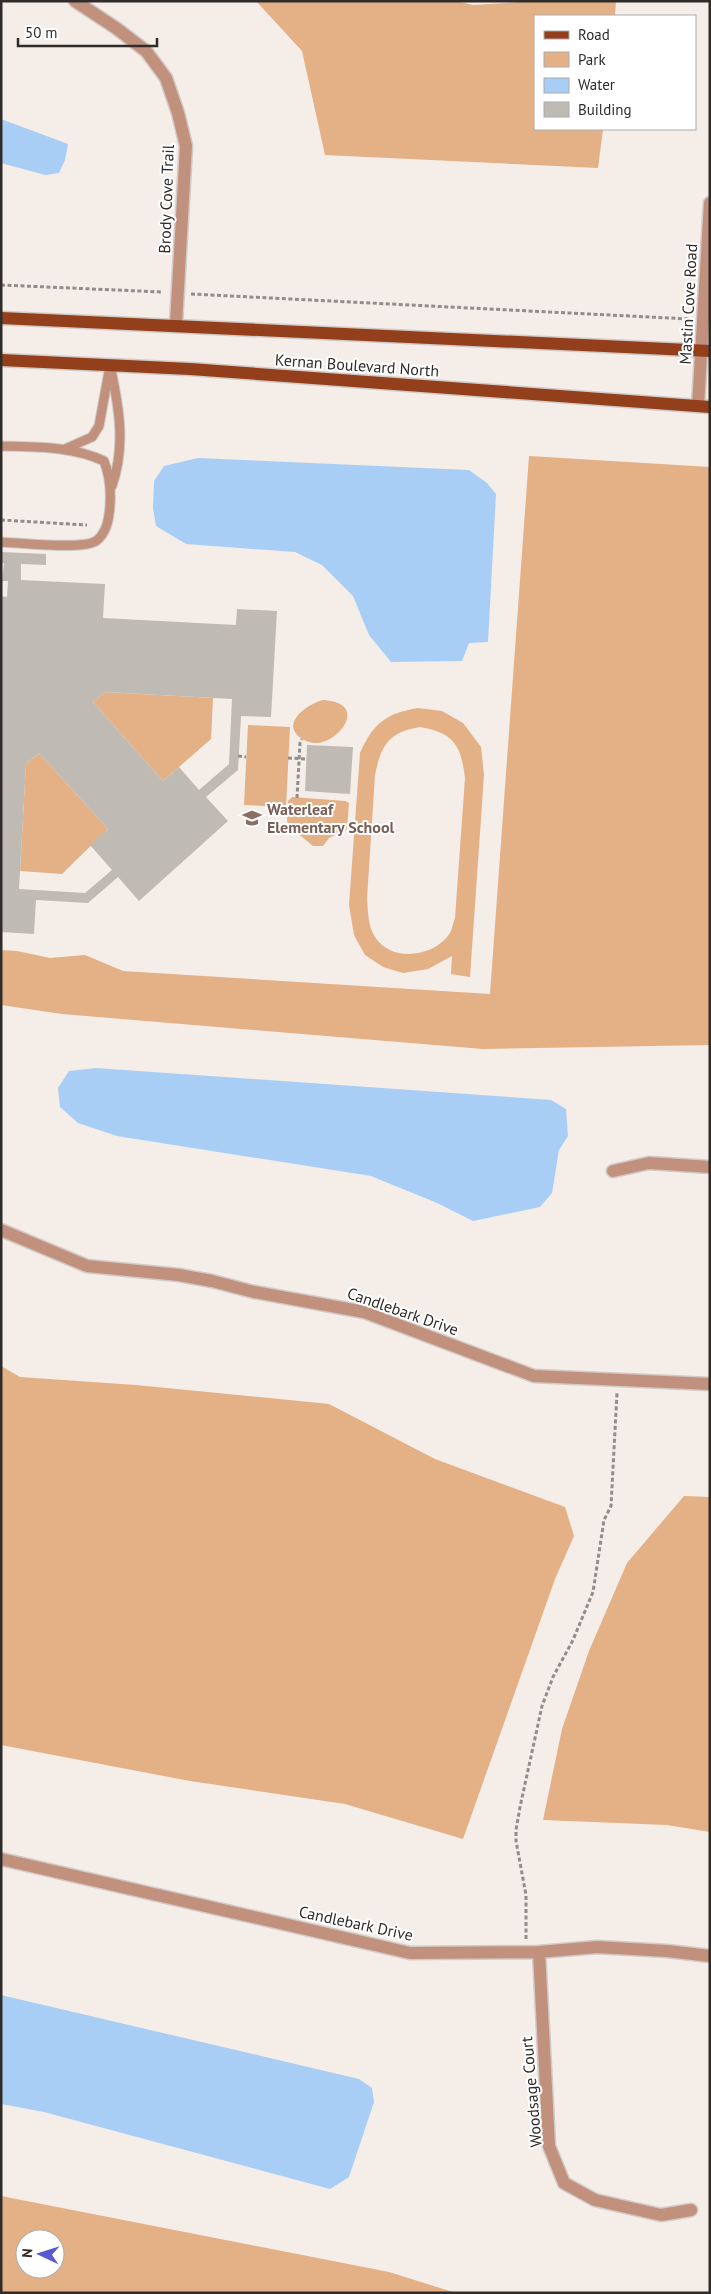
<svg xmlns="http://www.w3.org/2000/svg" width="711" height="2294" font-family="'PT Sans',sans-serif">
	<style>
		.green { fill: #e4b086; fill-rule: evenodd }
		.water { fill: #a8cef5 }
		.building { fill: #c0bab4; fill-rule: evenodd }
		.lines { fill: none; stroke-linecap: round; stroke-linejoin: round }
		.service-casing { stroke: #d1cac6; stroke-width: 11 }
		.minor-casing { stroke: #d1cac6; stroke-width: 15 }
		.primary-casing { stroke: #d1cac6; stroke-width: 15 }
		.path { stroke: #928d89; stroke-width: 3; stroke-dasharray: 4 2.5; stroke-linecap: butt }
		.service { stroke: #c2917e; stroke-width: 9 }
		.minor { stroke: #c2917e; stroke-width: 12 }
		.primary { stroke: #933f1b; stroke-width: 12 }
		.labels { text-anchor: middle; dominant-baseline: central; stroke-width: 4; stroke-linejoin: round; paint-order: stroke }
		.street-label { font-size: 16px; fill: #2f2c2a; stroke: #fff }
		.education-label { font-size: 16px; font-weight: bold; fill: #785e54; stroke: #fff; text-anchor: start }
	</style>
	<rect width="100%" height="100%" fill="#f5ede8"/>
	<path class="green" d="M256,1H456L473,5L537,1H616L615,16H535V129H603L598,168L325,155L302,51Z
		M529,456L710,467V1045L483,1049L62,1014L1,1005V950L17,951L50,958L85,955L123,971L490,994Z
		M105,692L213,698L211,739L163,781L93,702Z
		M323,700C374,703 333,751 309,742C276,729 302,706 323,700Z
		M418,708L442,711L463,723L481,747L484,775L470,977L451,974L452,956L428,969L403,973L383,967L365,955L354,935L349,905L360,753C373,723 387,713 418,708ZM420,727C454,733 461,745 465,778L455,918C453,923 452,929 450,933C435,957 391,963 375,937C368,927 368,911 367,899L375,775C381,745 389,732 420,727Z
		M248,725L290,727L286,807L244,805Z
		M39,753L108,829L62,874L20,871L26,764Z
		M292,797L345,801L349,803L347,829L329,838L323,846H313L289,826L287,821L288,801Z
		M1,1366L20,1377L136,1385L329,1404L435,1459L565,1507L574,1536L555,1579L463,1839L345,1804L190,1781L1,1745Z
		M684,1496L710,1497V1832L667,1825L543,1820L562,1729L589,1651L627,1563Z
		M1,2196L389,2272L456,2293H1ZM25,2239H55V2269H25Z"/>
	<path class="water" d="M1,119L68,144L65,160L59,173L45,175L1,163Z
		M198,458L469,470L487,483L496,494L488,642L469,643L462,661L391,662L369,635L353,596L322,565L295,552L186,544L156,526L153,508L154,481L164,466Z
		M96,1068L551,1100L566,1109L568,1136L559,1150L552,1193L540,1207L473,1221L437,1203L371,1176L117,1136L78,1123L60,1107L58,1088L69,1071Z
		M1,1995L359,2079L372,2088L374,2102L349,2177L330,2189L44,2112L1,2104Z"/>
	<path class="building" d="M1,552L46,554V565L21,564V580L105,584L103,618L236,625L237,609L277,611L271,717L241,716L238,770L206,797L228,821L139,901L118,877L88,903L36,900L34,934L1,932V596L7,597L8,581H2L4,563H1ZM105,692L232,699L229,764L199,790L179,767L163,781L93,702ZM39,753L108,829L90,845L112,870L85,893L19,889L26,764Z
		M307,745L353,747L350,794L305,791Z"/>
	<g class="lines">
		<g class="service-casing">
			<path id="service" d="M110,365C119,407 126,445 112,486
				M1,446C35,447 73,446 104,461C110,476 111,490 110,506C109,518 107,533 96,541C82,550 21,543 1,542
				M65,449L92,437L99,426L109,371"/>
		</g>
		<g class="minor-casing">
			<path id="minor" d="M75,1L116,28L146,51L166,78L178,113L186,146L176,324
				M698,406L710,203
				M613,1171L649,1163L710,1167
				M1,1230L87,1266L179,1275L212,1281L254,1292L364,1312L534,1376L710,1384
				M1,1859L410,1953L539,1952L597,1947L667,1951L710,1956
				M539,1952L549,2146L564,2183L595,2200L661,2215L691,2210"/>
		</g>
		<g class="primary-casing">
			<path id="primary" d="M1,318L710,351
				M1,360L190,369L710,407"/>
		</g>
		<path class="path" d="M1,285L162,292
			M191,294L689,319
			M1,520L87,525
			M238,756L246,757
			M288,758L307,759
			M297,798L300,743L302,739
			M526,1939V1895L516,1841V1830L520,1807L542,1706L553,1677L573,1640L593,1592L604,1520L611,1506L617,1393"/>
		<use href="#service" class="service"/>
		<use href="#minor" class="minor"/>
		<use href="#primary" class="primary"/>
	</g>
	<defs>
		<g id="school-bare" transform="scale(1.5)"><path d="M0-5L7-2L0 1L-7-2ZM-4 1L0 2.5L4 1V4Q0 6-4 4Z" fill="#8d6e63" stroke="#fff" stroke-width="2.5" paint-order="stroke"/></g>
	</defs>
	<g fill-rule="evenodd">
		<use href="#school-bare" x="252" y="818"/>
	</g>
	<g class="labels">
		<g class="street-label">
			<text transform="translate(166 199) rotate(-88)">Brody Cove Trail</text>
			<text transform="translate(688 304) rotate(-87)">Mastin Cove Road</text>
			<text transform="translate(357 365) rotate(4)">Kernan Boulevard North</text>
			<text transform="translate(403 1311) rotate(19)">Candlebark Drive</text>
			<text transform="translate(356 1923) rotate(12)">Candlebark Drive</text>
			<text transform="translate(531 2092) rotate(-95)">Woodsage Court</text>
		</g>
		<g class="education-label">
			<text x="267" y="809">Waterleaf<tspan x="267" dy="18">Elementary School</tspan></text>
		</g>
	</g>
	<rect width="711" height="2294" fill="none" stroke="#2f2c2a" stroke-width="5"/>
	<rect x="534" y="15" width="162" height="115" fill="#ffffff" stroke="#acabaa"/>
	<rect x="544" y="31" width="25" height="8" fill="#933f1b" stroke="#acabaa"/>
	<text x="578" y="40" font-size="15" fill="#2f2c2a">Road</text>
	<rect x="544" y="52" width="25" height="15" fill="#e4b086" stroke="#acabaa"/>
	<text x="578" y="65" font-size="15" fill="#2f2c2a">Park</text>
	<rect x="544" y="78" width="25" height="15" fill="#a8cef5" stroke="#acabaa"/>
	<text x="578" y="90" font-size="15" fill="#2f2c2a">Water</text>
	<rect x="544" y="102" width="25" height="15" fill="#c0bab4" stroke="#acabaa"/>
	<text x="578" y="115" font-size="15" fill="#2f2c2a">Building</text>
	<g transform="translate(40 2254) rotate(274)"><circle r="24" fill="#ffffff" stroke="#acabaa"/>
	<path d="M0-4L9 19L0 12L-9 19Z" fill="#575ad1"/>
	<text y="-8" font-size="14" font-weight="bold" text-anchor="middle" fill="#2f2c2a">N</text>
	</g>
	<path d="M18 38v8h139v-8" fill="none" stroke="#2f2c2a" stroke-width="2.5"/>
	<text x="25" y="38" font-size="15" fill="#2f2c2a" stroke="#ffffff" stroke-width="4" paint-order="stroke">50 m</text>
</svg>
